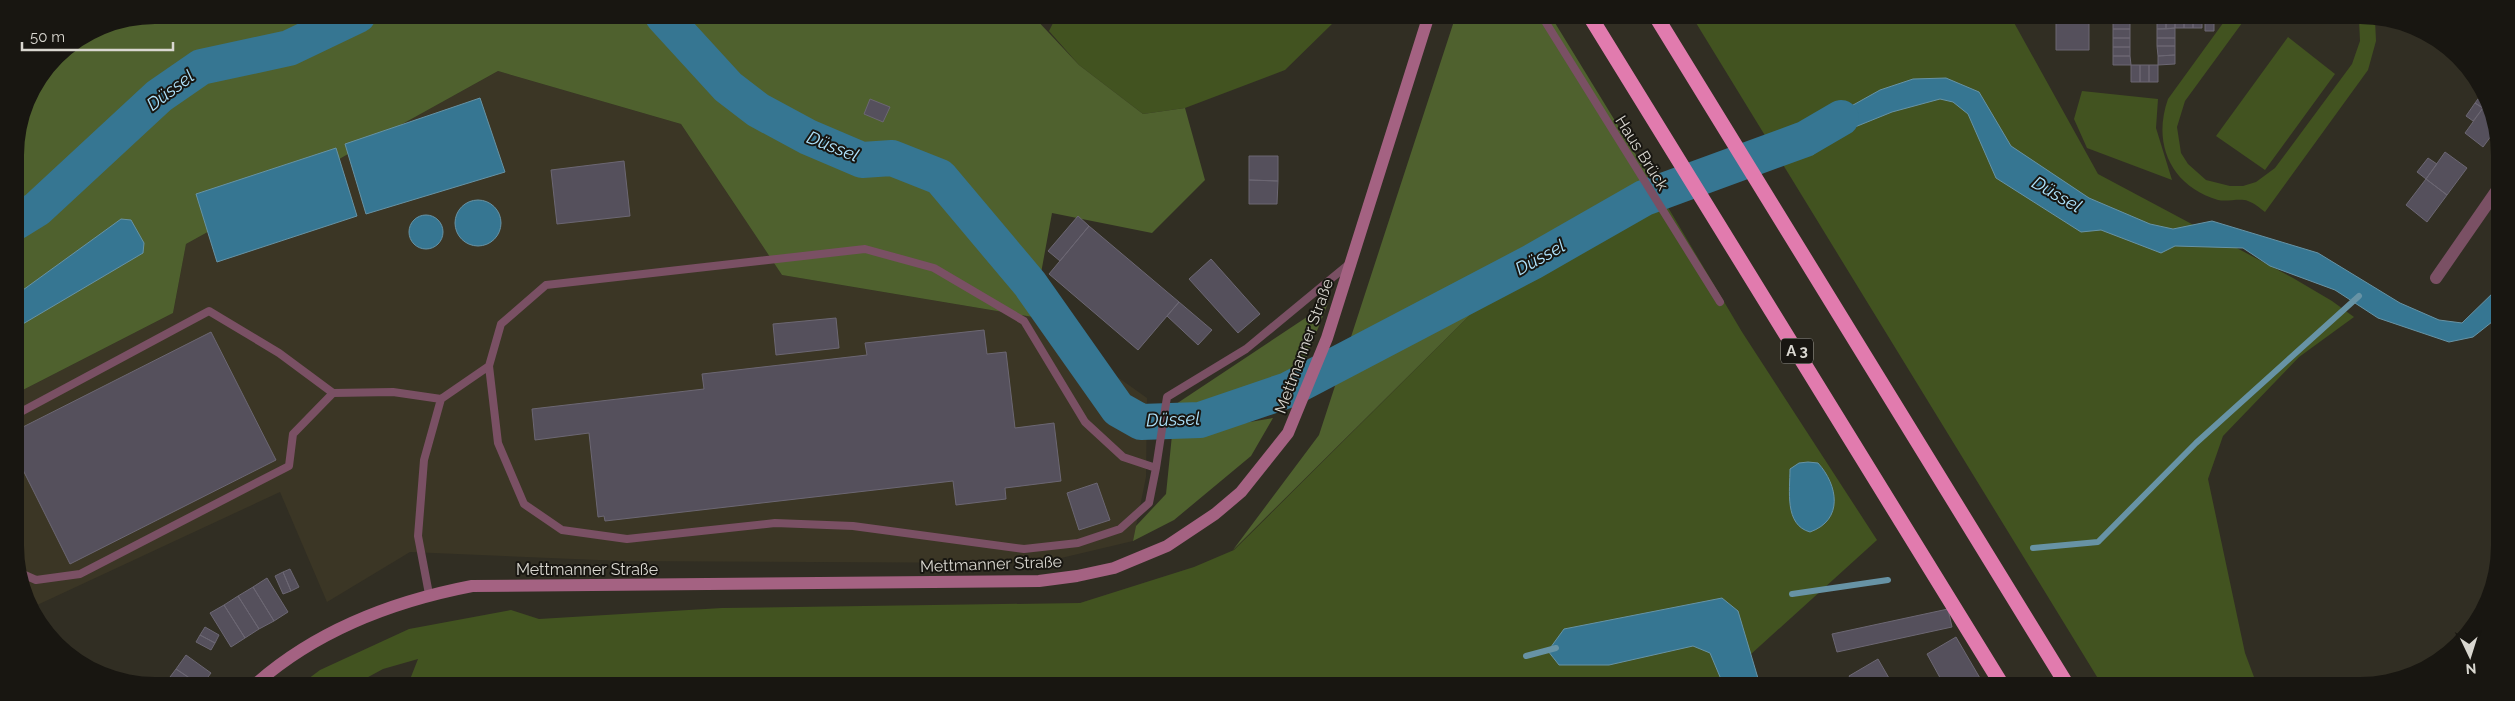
<svg xmlns="http://www.w3.org/2000/svg" width="2515" height="701" font-family="Raleway,sans-serif">
	<style>
		.built { fill: #3b3625 }
		.green { fill: #425320 }
		.forest { fill: #4f612e }
		.water { fill: #367692; stroke: #6793a5 }
		.lines { fill: none; stroke-linecap: round; stroke-linejoin: round }
		.stream { stroke: #6793a5; stroke-width: 6 }
		.river { stroke: #367692; stroke-width: 36 }
		.building { fill: #55505c; stroke: #6c6773 }
		.service { stroke: #7a5064; stroke-width: 8 }
		.minor { stroke: #7a5064; stroke-width: 12 }
		.secondary { stroke: #a46282; stroke-width: 12 }
		.motorway { stroke: #e17bae; stroke-width: 15 }
		.labels { text-anchor: middle; dominant-baseline: central; stroke-width: 4; stroke-linejoin: round; paint-order: stroke }
		.shield { fill: #181611; stroke: #9f9d97; stroke-width: 1 }
		.shield-label { font-size: 15px; font-weight: bold; fill: #d9d7d0 }
		.street-label { font-size: 16px; fill: #d9d7d0; stroke: #181611 }
		.water-label { font-size: 18px; font-style: italic; fill: #afe4fe; stroke: #181611 }
	</style>
	<rect width="100%" height="100%" fill="#312e23"/>
	<path class="built" d="M498,71L681,124L782,275L1033,317L1147,398L1146,477L1133,541L1040,563L622,561L410,552L327,602L280,492L35,606L18,573L17,393L173,313L186,244Z"/>
	<path class="green" d="M1056,17H1336L1333,23L1285,70L1185,108L1143,114L1079,65L1049,31Z
		M1693,18L2012,19L2098,174L2293,278L2332,301L2354,317L2299,357L2223,436L2208,479L2245,653L2257,685H2102Z
		M2226,19H2245L2185,101L2177,127L2181,153L2188,164L2206,180L2230,186H2243L2256,182L2275,168L2352,64L2360,41L2359,20H2375L2376,41L2368,70L2265,212C2260,208 2254,203 2248,201C2240,198 2227,202 2218,200C2171,186 2152,144 2168,99Z
		M2288,37L2335,74L2265,170L2216,136Z
		M2082,91L2158,99L2156,128L2172,180L2087,148L2074,119Z
		M1663,199L1742,332L1877,540L1718,684L409,682L418,659L383,669L359,682H304L320,670L409,629L511,610L539,619L722,608L1080,603L1194,567L1234,550L1475,310Z"/>
	<path class="forest" d="M154,15L1034,17L1079,65L1143,114L1185,108L1205,180L1152,233L1052,213L1033,317L782,275L681,124L498,71L186,244L173,313L17,393L15,146L26,101L56,56L101,26Z
		M1455,18H1552L1663,199L1475,310L1233,550L1319,435Z
		M1328,303L1300,374L1187,411L1170,408Z
		M1273,418L1251,456L1174,520L1133,541L1136,526L1166,494L1172,435Z"/>
	<path class="water" d="M1946,78L1979,92L2011,146L2089,198L2150,224L2173,229L2212,221L2318,253L2400,303L2439,320L2462,323L2497,289V318L2473,337L2449,342L2378,318L2335,290L2270,266L2243,248L2175,246L2161,253L2101,230L2081,232L1996,178L1968,114L1953,102L1940,99L1892,112L1850,129L1812,155L1794,138L1880,90L1913,79Z
		M480,98L505,172L366,214L345,144Z
		M336,148L357,216L217,262L196,194Z
		M455 223a23 23 0 1 1 46 0a23 23 0 1 1-46 0Z
		M409 232a17 17 0 1 1 34 0a17 17 0 1 1-34 0Z
		M121,219L131,220L144,243L143,253L16,328V295Z
		M1808,462L1818,463C1838,485 1844,520 1810,532C1784,525 1790,490 1790,469L1799,463Z
		M1722,598L1738,611L1760,685L1723,684L1710,653L1693,646L1609,665H1559L1548,651L1564,629Z"/>
	<g class="lines">
		<path class="stream" d="M2033,548L2098,542L2196,443L2359,296
			M1792,594L1888,580
			M1526,656L1556,648"/>
		<path class="river" d="M663,16L728,87L758,110L808,137L862,160L892,158L940,177L1030,284L1118,409L1141,422L1200,420L1288,390L1532,262L1644,198L1805,139L1841,118
			M16,222L37,209L159,96L201,67L289,48L358,15"/>
	</g>
	<path class="building" d="M2056,19H2089V50H2056Z
		M2157,19H2166V29H2157Z
		M2166,19H2175V28L2166,29Z
		M2175,19H2184V28H2175Z
		M2184,19H2193V28H2184Z
		M2193,19H2202V28H2193Z
		M2205,19H2214V31H2205Z
		M2113,20H2130V29H2113Z
		M2175,28V38H2157V29Z
		M2113,29H2130V38H2113Z
		M2113,38H2130V47H2113Z
		M2157,38H2175V46H2157Z
		M2157,46H2175V55L2158,56Z
		M2113,47H2130V56H2113Z
		M2175,55V64L2158,65V56Z
		M2113,56H2130L2131,65H2113Z
		M2131,65H2140V82H2131Z
		M2140,65H2149V82H2140Z
		M2149,65H2158V82H2149Z
		M2481,95L2486,104L2483,108L2475,103Z
		M870,99L890,107L883,122L864,114Z
		M2475,103L2483,108L2473,121L2466,116Z
		M2483,108L2491,114L2497,128L2483,147L2465,133Z
		M2445,152L2467,168L2447,195L2426,179Z
		M1249,156H1278V181L1249,180Z
		M2428,158L2437,164L2426,179L2417,172Z
		M624,161L630,216L557,224L551,170Z
		M2426,179L2447,195L2427,222L2406,205Z
		M1249,180L1278,181L1277,204H1249Z
		M1078,216L1089,226L1060,261L1048,251Z
		M1089,226L1179,302L1138,350L1049,274Z
		M1211,259L1260,314L1238,333L1189,279Z
		M1179,302L1212,330L1198,345L1167,316Z
		M836,318L839,348L776,355L773,324Z
		M984,330L987,354L1006,352L1015,428L1054,423L1061,481L1005,488L1006,499L956,505L953,481L605,521L604,516L598,517L589,433L535,440L532,409L704,389L702,374L867,355L865,343Z
		M211,332L276,460L70,564L17,458V430Z
		M1097,483L1110,520L1079,530L1067,493Z
		M17,510L23,521L17,524Z
		M290,569L299,587L291,591L283,572Z
		M283,572L291,591L283,594L275,576Z
		M267,578L288,612L274,621L253,587Z
		M253,587L274,621L259,629L238,596Z
		M238,596L259,629L245,638L224,605Z
		M224,605L245,638L231,647L210,613Z
		M1948,609L1952,627L1837,652L1832,634Z
		M205,627L219,635L215,643L200,635Z
		M200,635L215,643L211,650L196,642Z
		M1956,637L1984,685H1944L1927,654Z
		M186,655L211,673L205,681H194L176,669Z
		M1878,659L1893,685H1854L1849,676Z
		M176,669L194,681H167Z"/>
	<g class="lines">
		<path class="service" d="M1543,18L1720,302
			M17,414L209,311L279,353L333,393L393,392L441,399
			M1156,468L1167,397L1246,349L1349,264
			M18,572L36,580L80,574L289,466L293,434L333,393
			M429,594L418,536L424,460L441,399L489,366L501,324L546,285L865,249L934,268L1024,321L1085,422L1123,457L1156,468L1149,503L1120,529L1078,543L1024,549L853,526L775,523L627,539L562,530L524,504L498,443L489,366"/>
		<path class="minor" d="M2436,278L2497,190"/>
		<path class="secondary" d="M258,682C319,629 394,601 472,586L1039,581L1077,576L1114,568L1167,546L1215,514L1241,492L1288,433L1327,338L1428,18"/>
		<path class="motorway" d="M1591,18L2002,685
			M1657,18L2067,685"/>
	</g>
	<g class="labels">
		<rect class="shield" x="1781" y="338.5" width="32" height="25" rx="4"/>
		<g class="shield-label">
			<text x="1797" y="351">A 3</text>
		</g>
		<g class="street-label">
			<text transform="translate(1642 153) rotate(58)">Haus Brück</text>
			<text transform="translate(1304 346) rotate(-70)">Mettmanner Straße</text>
			<text transform="translate(991 564) rotate(-2)">Mettmanner Straße</text>
			<text x="587" y="569">Mettmanner Straße</text>
		</g>
		<g class="water-label">
			<text transform="translate(170 90) rotate(-37)">Düssel</text>
			<text transform="translate(833 146) rotate(22)">Düssel</text>
			<text transform="translate(2057 194) rotate(30)">Düssel</text>
			<text transform="translate(1540 257) rotate(-29)">Düssel</text>
			<text transform="translate(1173 419) rotate(-2)">Düssel</text>
		</g>
	</g>
	<path d="M0 0H2515V701H0ZM155 24H2360A131 131 0 0 1 2491 155V546A131 131 0 0 1 2360 677H155A131 131 0 0 1 24 546V155A131 131 0 0 1 155 24Z" fill="#181611" fill-rule="evenodd"/>
	<g transform="translate(2470 656) rotate(176)" stroke="#181611" stroke-width="4" paint-order="stroke">
	<path d="M0-4L9 19L0 12L-9 19Z" fill="#d9d7d0"/>
	<text y="-8" font-size="14" font-weight="bold" text-anchor="middle" fill="#d9d7d0">N</text>
	</g>
	<path d="M22 42v8h151v-8" fill="none" stroke="#d9d7d0" stroke-width="2.5"/>
	<text x="30" y="42" font-size="15" fill="#d9d7d0" stroke="#181611" stroke-width="4" paint-order="stroke">50 m</text>
</svg>
